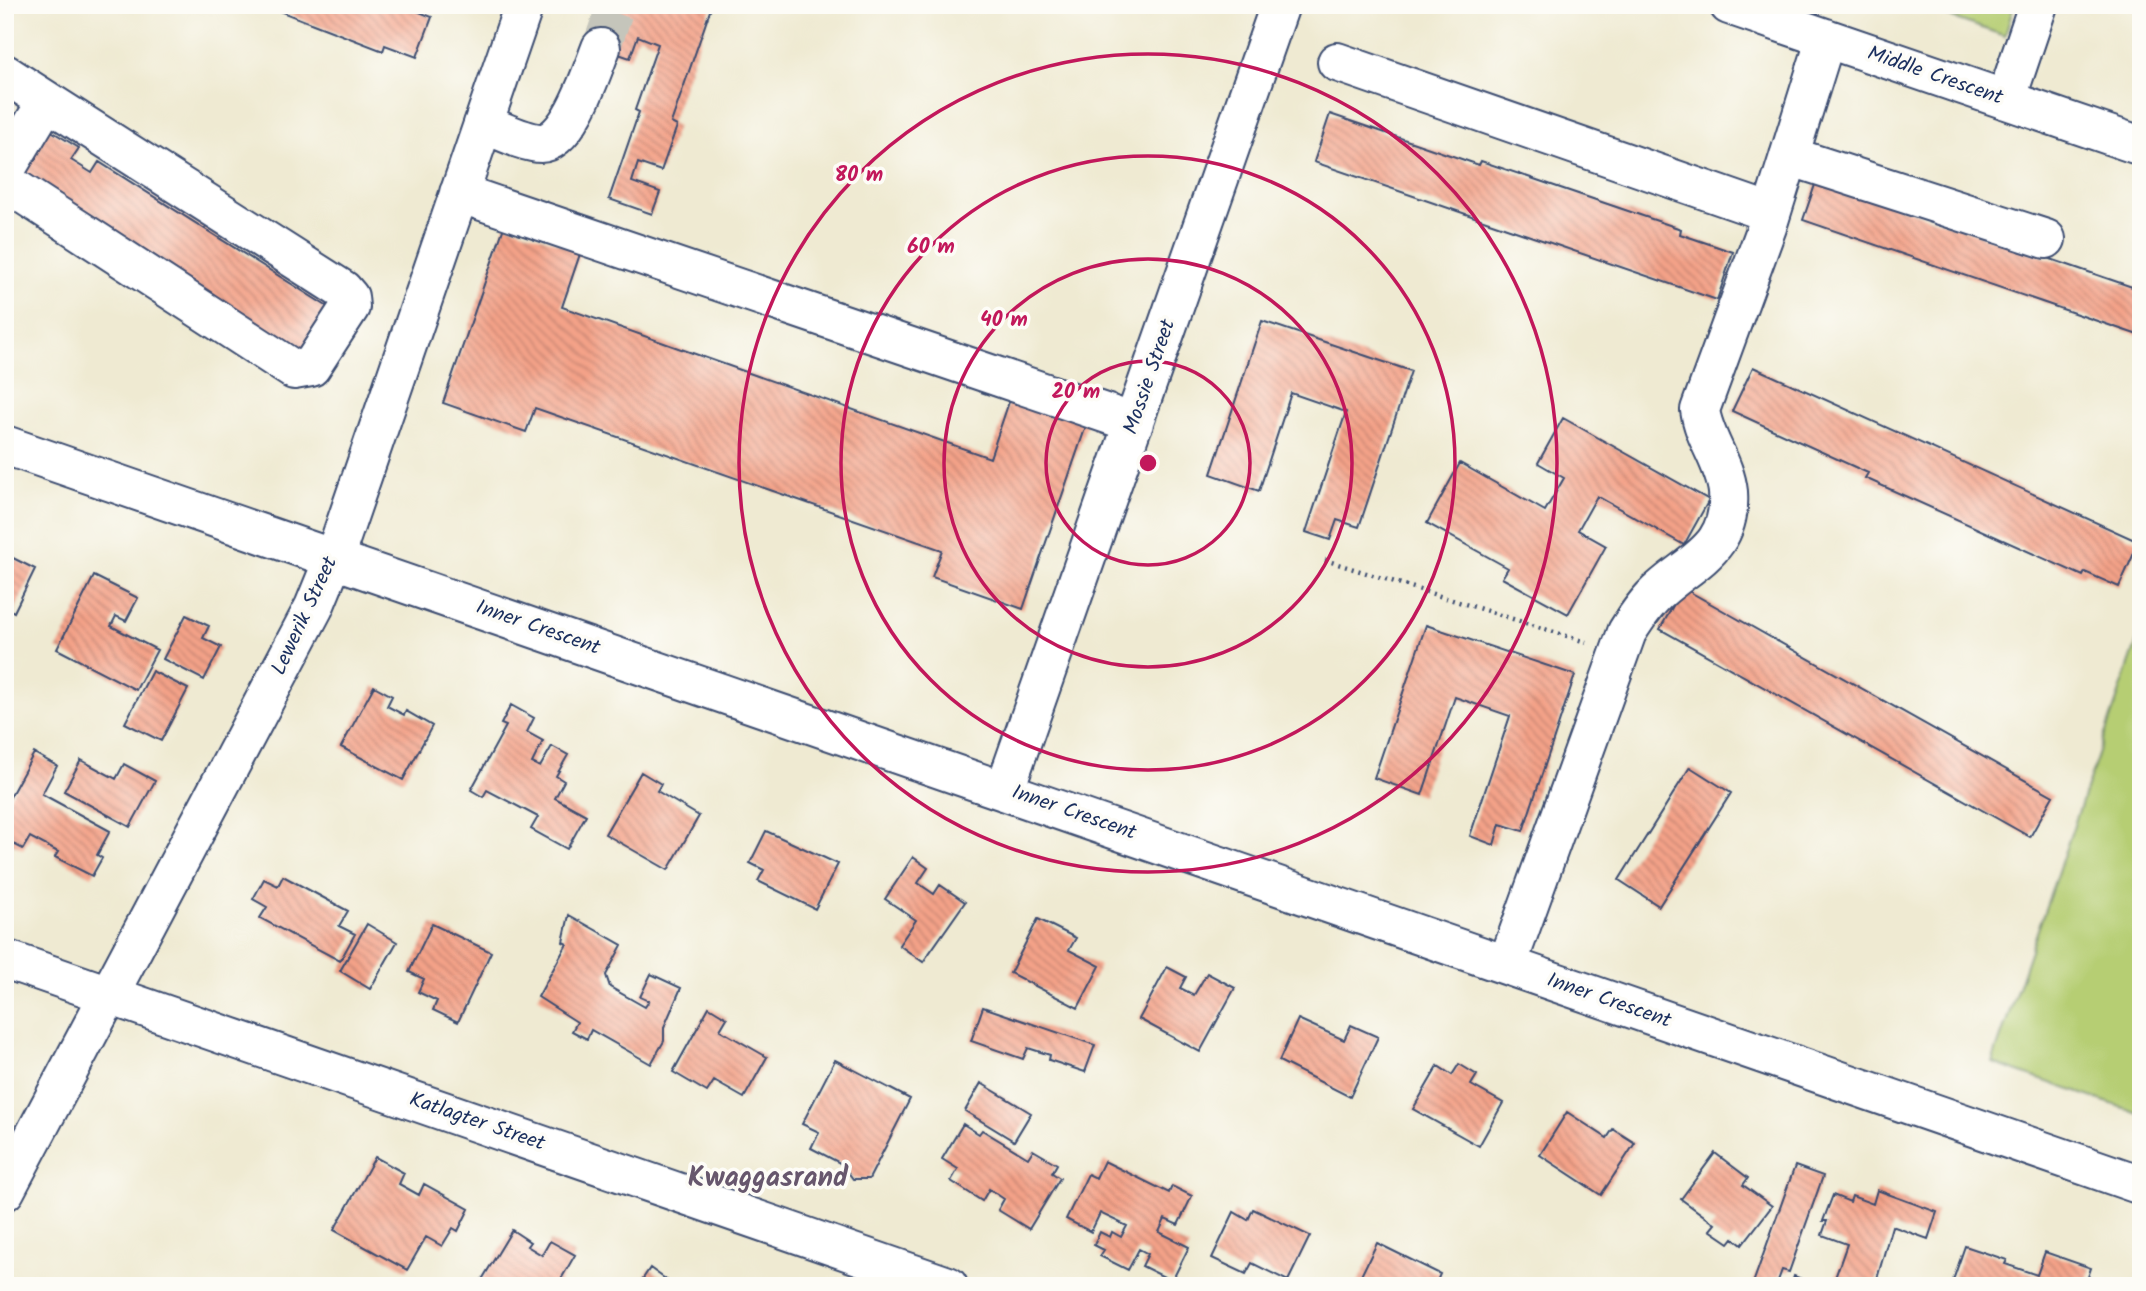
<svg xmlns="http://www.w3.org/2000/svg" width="2146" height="1291" font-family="Kalam,sans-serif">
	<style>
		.grass { fill: #b6ce73; stroke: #687e68; stroke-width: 2 }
		.building { fill: url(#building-back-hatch) }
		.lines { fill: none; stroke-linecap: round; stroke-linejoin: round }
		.minor-tunnel { stroke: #c5c5bb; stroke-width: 38; stroke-dasharray: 38 19; stroke-linecap: butt }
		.minor-casing { stroke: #3b4b6f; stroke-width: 42 }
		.path { stroke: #3b4b6f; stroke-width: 4.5; stroke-dasharray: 2 5; stroke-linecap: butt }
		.minor { stroke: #fff; stroke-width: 38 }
		.ring { fill: none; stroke: #c2185b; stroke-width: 3.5 }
		.labels { text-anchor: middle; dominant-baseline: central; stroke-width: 7; stroke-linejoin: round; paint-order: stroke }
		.street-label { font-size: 21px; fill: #1b2f5e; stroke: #fdfcf7 }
		.district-label { font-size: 28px; font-weight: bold; fill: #67576d; stroke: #fdfcf7 }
		.centre { fill: #c2185b; stroke: #fdfcf7; stroke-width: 3.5 }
		.ring-label { font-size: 21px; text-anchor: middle; font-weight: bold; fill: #c2185b; stroke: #fdfcf7; stroke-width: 7; stroke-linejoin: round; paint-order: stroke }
	</style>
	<defs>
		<pattern id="building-back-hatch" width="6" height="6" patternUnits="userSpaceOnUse" patternTransform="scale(1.75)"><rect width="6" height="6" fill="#f4a288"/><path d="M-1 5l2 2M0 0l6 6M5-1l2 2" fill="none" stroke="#c58472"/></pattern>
	</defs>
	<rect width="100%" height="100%" fill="#fdfcf7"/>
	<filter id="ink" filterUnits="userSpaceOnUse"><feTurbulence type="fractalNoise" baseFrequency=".0143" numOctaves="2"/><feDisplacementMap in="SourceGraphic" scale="14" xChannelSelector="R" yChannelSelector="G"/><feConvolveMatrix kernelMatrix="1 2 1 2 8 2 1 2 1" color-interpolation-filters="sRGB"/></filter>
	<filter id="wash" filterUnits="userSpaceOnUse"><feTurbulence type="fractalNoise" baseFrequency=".00686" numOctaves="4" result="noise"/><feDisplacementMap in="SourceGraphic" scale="28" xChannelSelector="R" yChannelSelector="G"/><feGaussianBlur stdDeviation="1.57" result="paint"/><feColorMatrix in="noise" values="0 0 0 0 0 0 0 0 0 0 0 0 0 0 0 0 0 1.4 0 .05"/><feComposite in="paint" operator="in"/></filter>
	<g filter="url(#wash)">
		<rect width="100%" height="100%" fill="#efead2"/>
		<path class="grass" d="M1915,5H2014L2005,36Z
			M2141,630V1114L1992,1063Z"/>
		<g id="blocks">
			<path class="building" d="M264,5H402L432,17L417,57L385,45L383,51Z
				M606,5H712L671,123L677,126L661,171L638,163L632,182L660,192L652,214L609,199L639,112L635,110L658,44L638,36L630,58L592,45Z
				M1330,114L1479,165L1481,161L1681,229L1680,234L1733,252L1717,300L1314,162Z
				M48,129L79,148L71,160L92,173L99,162L331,309L300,358L17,177Z
				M1817,179L2141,290V336L1803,220Z
				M505,224L581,251L562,307L990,458L1011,396L1087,423L1023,609L932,577L942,550L535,408L526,432L443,403Z
				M1262,321L1411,371L1359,527L1337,520L1330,540L1306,532L1346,412L1291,393L1259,491L1211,474Z
				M1753,367L2139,542L2119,587L2085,572L2083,576L1865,478L1868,473L1732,411Z
				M1563,418L1709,500L1684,545L1597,496L1578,530L1606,546L1568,614L1502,578L1508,568L1427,523L1460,463L1545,511L1564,478L1538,463Z
				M5,554L35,569L14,612L5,607Z
				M94,576L138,598L126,621L116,616L111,626L157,650L136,690L57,649Z
				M1683,588L2053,796L2030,837L1660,629Z
				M186,615L209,626L203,638L221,647L204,680L163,659Z
				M1426,625L1575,675L1523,831L1500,824L1494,845L1470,836L1510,716L1455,697L1422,795L1374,778Z
				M152,671L188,689L161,741L125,723Z
				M374,686L392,696L387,706L404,715L406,711L432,726L403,780L341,747Z
				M511,705L534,718L527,732L543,741L532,763L540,767L552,746L568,755L556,776L564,781L555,798L586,815L567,849L531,829L538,817L487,790L483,797L471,790L506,726L501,724Z
				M34,753L57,766L42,794L110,831L97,855L102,858L92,876L55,857L58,852L30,837L23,849L5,840V806Z
				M81,760L116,779L124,764L155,781L130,827L64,791Z
				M1690,767L1731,793L1659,906L1619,880Z
				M641,772L661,784L657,791L699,816L668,870L605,834Z
				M766,831L838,864L815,909L758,881L764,870L750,863Z
				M913,857L928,868L918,883L934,894L940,885L965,902L923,962L899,945L916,920L885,899Z
				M283,876L348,911L339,926L355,934L340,961L260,918L267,907L253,899L264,879L278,886Z
				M569,915L622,945L606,975L610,987L645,1007L649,1001L640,997L651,974L681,988L664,1027V1041L651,1064L591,1030L587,1039L572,1031L577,1022L538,997L567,944L563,942Z
				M1038,919L1076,938L1069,950L1100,966L1078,1008L1010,973Z
				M367,924L397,942L370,989L340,971Z
				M432,924L491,952L458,1022L433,1010L437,1001L418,992L424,979L409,972Z
				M1167,967L1186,977L1180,988L1194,995L1207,973L1235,988L1200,1052L1139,1019Z
				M709,1007L727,1018L720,1030L767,1057L744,1098L714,1081L707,1092L673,1072Z
				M983,1007L1095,1045L1085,1072L1049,1060L1050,1055L1028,1048L1023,1059L971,1041Z
				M1298,1019L1344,1040L1351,1025L1378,1037L1350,1097L1279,1061Z
				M835,1060L910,1099L869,1179H853L842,1164L811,1148L819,1132L802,1124Z
				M1459,1064L1477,1075L1471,1085L1503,1103L1479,1146L1413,1109L1438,1066L1452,1075Z
				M981,1083L1031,1113L1014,1141L965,1111Z
				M1567,1112L1607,1138L1613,1129L1635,1143L1601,1195L1540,1155Z
				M963,1124L979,1134L982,1130L1028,1158L1033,1150L1057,1164L1052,1173L1060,1178L1029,1229L998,1210L1004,1199L989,1189L982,1201L951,1181L958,1169L942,1159Z
				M1715,1153L1748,1178L1743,1185L1772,1206L1742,1245L1733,1238L1729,1243L1710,1230L1715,1224L1681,1199Z
				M375,1157L404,1173L399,1184L419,1195L424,1184L469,1209L458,1231L453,1228L442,1246L426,1237L407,1270L334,1230Z
				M1104,1161L1169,1193L1172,1186L1192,1196L1178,1225L1165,1219L1159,1232L1189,1247L1172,1281L1142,1266L1148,1254L1139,1249L1128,1270L1100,1256L1104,1250L1094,1245L1100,1232L1110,1237L1112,1232L1121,1237L1127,1226L1100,1213L1091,1232L1066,1219L1088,1174L1096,1178Z
				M1795,1166L1823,1176L1789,1272L1782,1270L1776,1286H1752Z
				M1877,1190L1937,1212L1928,1239L1892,1226L1875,1286H1855L1835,1278L1847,1244L1822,1235L1827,1221H1823L1833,1195L1850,1202L1852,1196L1873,1204Z
				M1253,1209L1310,1236L1288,1281L1252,1263L1246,1274L1212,1258L1234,1212L1248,1220Z
				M512,1230L530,1242L527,1246L542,1255L550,1241L575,1255L557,1286H485L480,1283Z
				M1377,1243L1440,1274L1435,1286H1356Z
				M1965,1246L2007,1260L2005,1264L2037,1275L2045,1252L2091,1268L2085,1286H1951Z
				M650,1268L675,1286H638Z
				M1794,1276L1812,1283L1811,1286H1791Z"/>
		</g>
	</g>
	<g filter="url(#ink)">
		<use href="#blocks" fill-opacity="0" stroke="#3b4b6f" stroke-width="2"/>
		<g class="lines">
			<path class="minor-tunnel" d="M601,48L616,5"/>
			<g class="minor-casing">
				<path id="minor" d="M1729,5L2141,146
					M1337,62L1771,213
					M5,74L47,101L5,171
					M2006,100L2038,5
					M483,124C499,129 524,143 541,143C569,143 592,71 601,48
					M1789,156L2046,239
					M5,182L294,370L311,367L350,307L349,297L343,290L47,101
					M459,193L1134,423
					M5,445L2141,1185
					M1005,789L1280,5
					M5,959L948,1286
					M1507,965L1627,632C1637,616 1647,601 1661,589C1695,559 1732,547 1728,492C1725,463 1704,439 1700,410L1767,227L1826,38
					M5,1191L314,607L334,558L524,5"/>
			</g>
			<path class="path" d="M1325,560L1586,642"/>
			<use href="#minor" class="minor"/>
		</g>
	</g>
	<g class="ring">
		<circle cx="1148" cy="463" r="102"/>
		<circle cx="1148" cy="463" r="204"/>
		<circle cx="1148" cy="463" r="307"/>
		<circle cx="1148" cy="463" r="409"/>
	</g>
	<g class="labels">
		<g class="street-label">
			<text transform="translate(1935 76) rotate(19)">Middle Crescent</text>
			<text transform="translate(1150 377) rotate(-71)">Mossie Street</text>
			<text transform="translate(305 616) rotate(-65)">Lewerik Street</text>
			<text transform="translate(538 628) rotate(19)">Inner Crescent</text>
			<text transform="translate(1074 813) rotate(19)">Inner Crescent</text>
			<text transform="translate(1609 1001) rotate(19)">Inner Crescent</text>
			<text transform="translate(477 1122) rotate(19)">Katlagter Street</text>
		</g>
		<g class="district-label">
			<text x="768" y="1178">Kwaggasrand</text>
		</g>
	</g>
	<circle cx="1148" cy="463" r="10" class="centre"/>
	<g class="ring-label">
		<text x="859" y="181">80 m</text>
		<text x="931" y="253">60 m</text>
		<text x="1004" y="326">40 m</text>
		<text x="1076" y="398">20 m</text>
	</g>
	<rect width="2146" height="1291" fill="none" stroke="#fdfcf7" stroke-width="28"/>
</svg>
